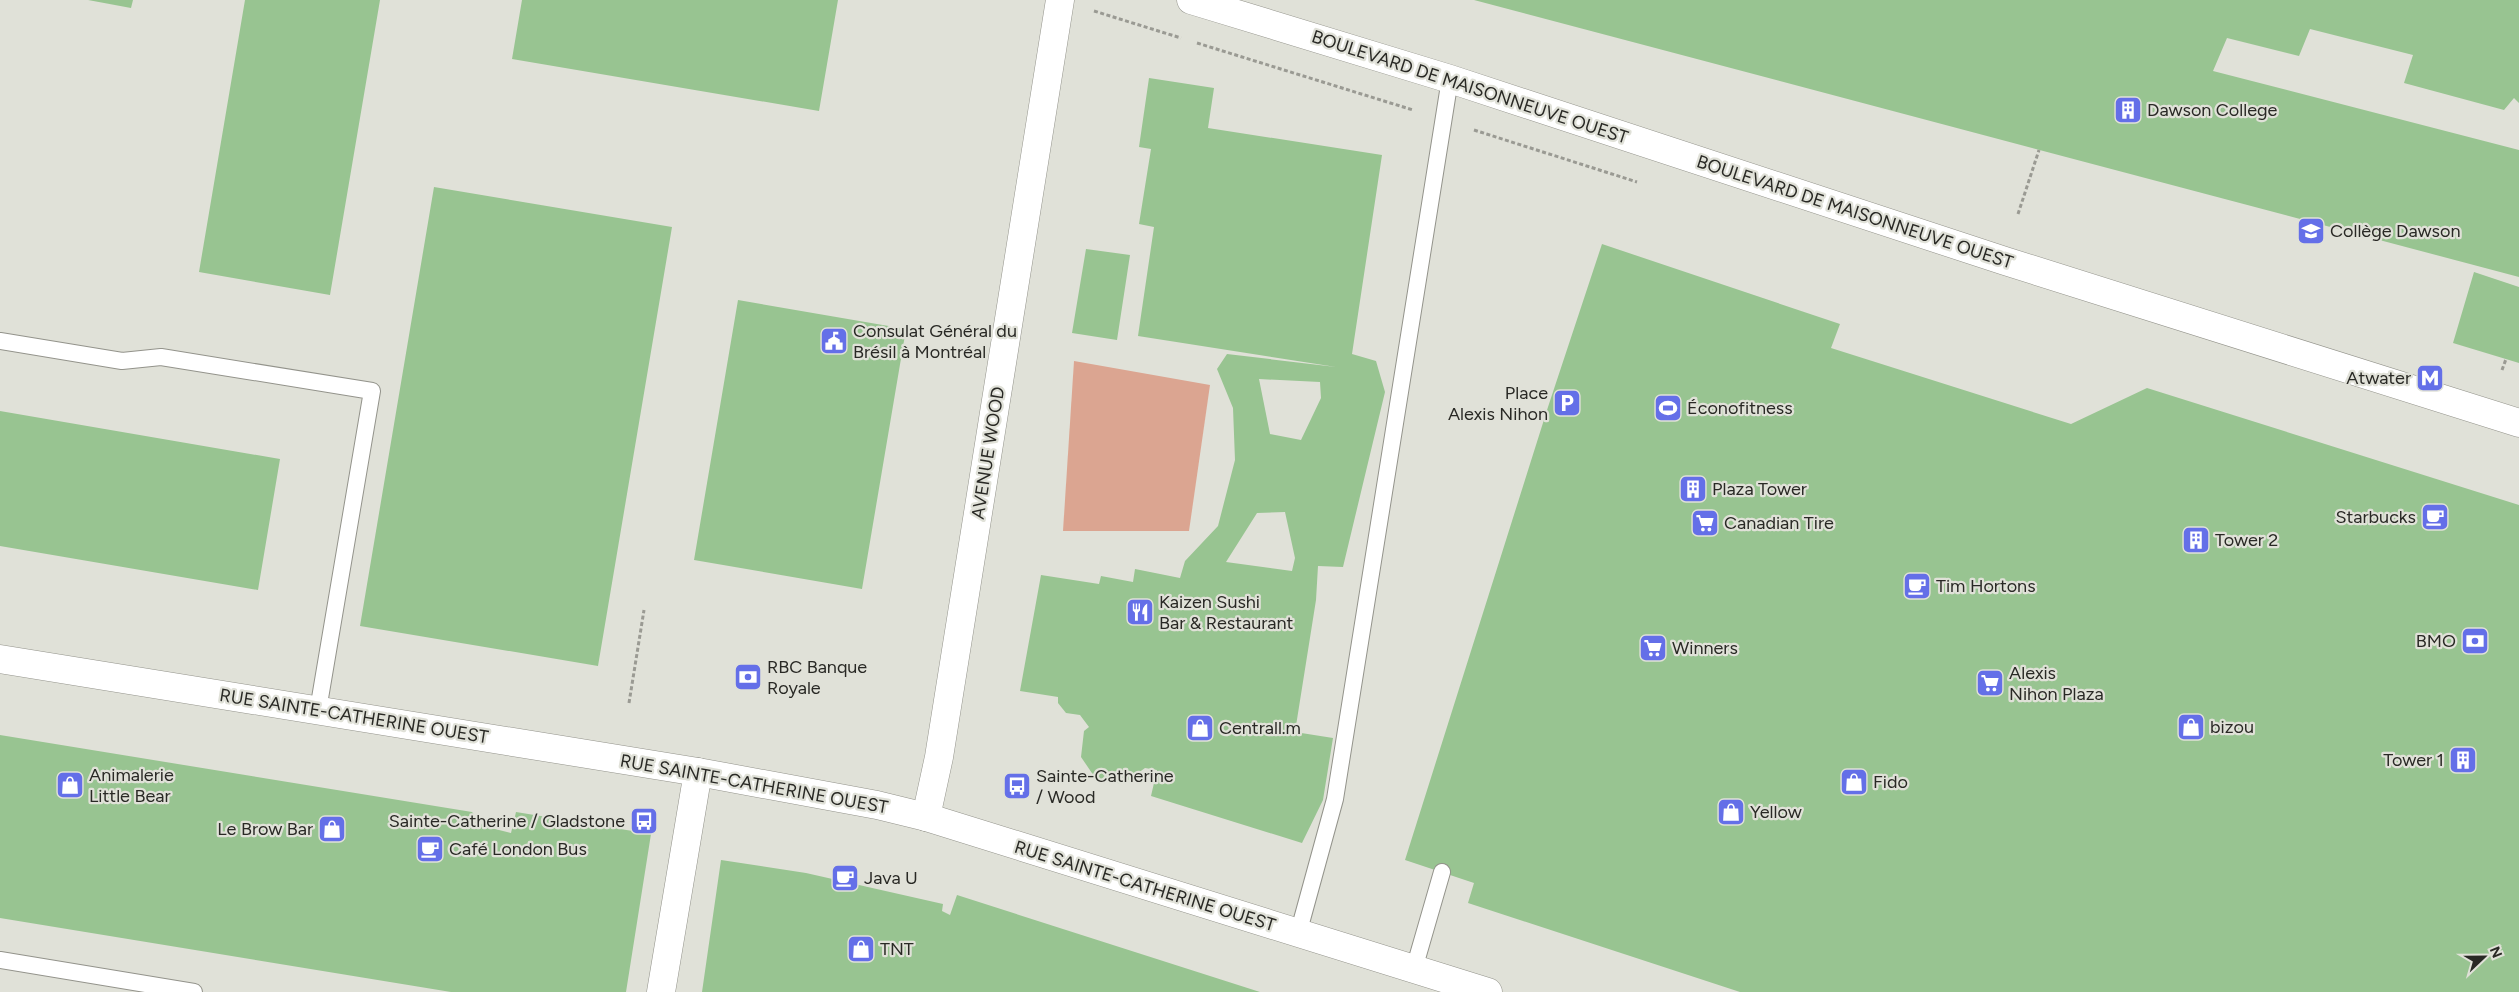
<svg xmlns="http://www.w3.org/2000/svg" width="2519" height="992" font-family="Figtree,sans-serif">
	<style>
		.green { fill: #dba591 }
		.building { fill: #98c491; fill-rule: evenodd }
		.lines { fill: none; stroke-linecap: round; stroke-linejoin: round }
		.lane-casing { stroke: #93938b; stroke-width: 18 }
		.street-casing { stroke: #93938b; stroke-width: 29 }
		.secondary-casing { stroke: #93938b; stroke-width: 29 }
		.path { stroke: #9a9a93; stroke-width: 3; stroke-dasharray: 4 2.5; stroke-linecap: butt }
		.lane { stroke: #fff; stroke-width: 16 }
		.street { stroke: #fff; stroke-width: 28 }
		.secondary { stroke: #fff; stroke-width: 28 }
		.labels { text-anchor: middle; dominant-baseline: central; stroke-width: 4.5; stroke-linejoin: round; paint-order: stroke }
		.street-label { font-size: 18px; fill: #292925; stroke: #e0e1d8 }
		.poi-label { font-size: 18px; fill: #292925; stroke: #e0e1d8; text-anchor: start }
	</style>
	<rect width="100%" height="100%" fill="#e0e1d8"/>
	<path class="green" d="M1074,361L1210,385L1189,531H1063Z"/>
	<path class="building" d="M88,0H133L131,8Z
		M245,0H380L330,295L199,272Z
		M522,0H838L819,111L512,59Z
		M1474,0H2519V103L2514,98L2504,110L2404,83L2413,55L2310,29L2299,56L2227,38L2213,71L2519,150V277Z
		M1149,78L1214,88L1208,128L1382,155L1352,354L1376,361L1385,392L1343,567L1318,566L1316,600L1295,732L1333,738L1323,800L1302,843L1151,796L1157,770L1145,768L1123,784L1096,779L1081,757L1084,731L1089,727L1080,715L1066,713L1058,703V697L1020,691L1041,575L1099,584L1101,576L1133,582L1135,569L1180,578L1185,561L1218,526L1235,460L1233,408L1217,369L1227,354L1336,367L1138,336L1154,227L1139,224L1151,149L1139,147ZM1259,379L1320,382L1321,398L1301,440L1270,434ZM1285,512L1295,558L1292,571L1226,562L1257,513Z
		M434,187L672,227L598,666L360,626Z
		M1602,244L1840,324L1831,348L2071,424L2147,388L2519,505V992H1740L1468,903L1474,883L1405,860L1548,407Z
		M1086,249L1130,255L1117,340L1072,333Z
		M2474,272L2519,287V363L2453,343Z
		M738,300L906,329L862,589L694,560Z
		M0,411L280,459L258,590L0,546Z
		M0,735L472,812L483,826L511,833L516,812L651,834L626,992H451L0,918Z
		M721,860L806,873L943,904L942,911L950,915L957,895L1260,992H702Z"/>
	<g class="lines">
		<g class="lane-casing">
			<path id="lane" d="M0,341L122,361L161,357L372,391L318,710
				M1298,934L1335,799L1450,79
				M0,960L194,992
				M1414,969L1442,872"/>
		</g>
		<g class="street-casing">
			<path id="street" d="M1191,0L1450,79L2005,261L2519,423
				M926,817L939,757L1060,0
				M661,992L698,772"/>
		</g>
		<g class="secondary-casing">
			<path id="secondary" d="M0,659L698,772L877,805L926,817L1488,992"/>
		</g>
		<path class="path" d="M1094,11L1181,38
			M1197,43L1413,110
			M1474,130L1637,182
			M2018,214L2039,150
			M2502,370L2506,359
			M629,703L644,610"/>
		<use href="#lane" class="lane"/>
		<use href="#street" class="street"/>
		<use href="#secondary" class="secondary"/>
	</g>
	<defs>
		<g id="building-square" transform="scale(1.4375)"><rect x="-9" y="-9" width="18" height="18" rx="4" fill="#646fe8" stroke="#e0e1d8"/><path d="M-4-6H4V6H1V3H-1V6H-4ZM-2.5-4.3h1.7v1.8h-1.7ZM.8-4.3h1.7v1.8H.8ZM-2.5-1h1.7V.8h-1.7ZM.8-1h1.7V.8H.8Z" fill="#fff"/></g>
		<g id="university-square" transform="scale(1.4375)"><rect x="-9" y="-9" width="18" height="18" rx="4" fill="#646fe8" stroke="#e0e1d8"/><path d="M0-5L7-2L0 1L-7-2ZM-4 1L0 2.5L4 1V4Q0 6-4 4Z" fill="#fff"/></g>
		<g id="civic-square" transform="scale(1.4375)"><rect x="-9" y="-9" width="18" height="18" rx="4" fill="#646fe8" stroke="#e0e1d8"/><path d="M-.6-6.5H3V-4.5H.6V-3L4-1V1h2V6H-6V1h2V-1L-.6-3ZM-1.2 2.5V6h2.4V2.5Z" fill="#fff"/></g>
		<g id="metro-square" transform="scale(1.4375)"><rect x="-9" y="-9" width="18" height="18" rx="4" fill="#646fe8" stroke="#e0e1d8"/><path d="M-5.5 5V-5H-3L0 0L3-5H5.5V5H3V-.5L0 4L-3-.5V5Z" fill="#fff"/></g>
		<g id="parking-square" transform="scale(1.4375)"><rect x="-9" y="-9" width="18" height="18" rx="4" fill="#646fe8" stroke="#e0e1d8"/><path d="M-3.5-5.5H1a3.5 3.5 0 0 1 0 7H-1V5.5H-3.5ZM-1-3.4V-.6H.8a1.4 1.4 0 0 0 0-2.8Z" fill="#fff"/></g>
		<g id="stadium-square" transform="scale(1.4375)"><rect x="-9" y="-9" width="18" height="18" rx="4" fill="#646fe8" stroke="#e0e1d8"/><path d="M0-5a6.5 5 0 1 0 0 10a6.5 5 0 1 0 0-10ZM-3.5-1.8h7v3.6h-7Z" fill="#fff"/></g>
		<g id="cafe-square" transform="scale(1.4375)"><rect x="-9" y="-9" width="18" height="18" rx="4" fill="#646fe8" stroke="#e0e1d8"/><path d="M-5.5-4.5H6V0H3Q3 3.5 0 3.5H-2.5Q-5.5 3.5-5.5 0ZM3-3.2v2h1.7v-2ZM-6 4.5H4V6H-6Z" fill="#fff"/></g>
		<g id="supermarket-square" transform="scale(1.4375)"><rect x="-9" y="-9" width="18" height="18" rx="4" fill="#646fe8" stroke="#e0e1d8"/><path d="M-6-5.5h2.5l.6 2H6L4.5 2H-2.5L-4.4-4H-6ZM-1.5 3.2a1.3 1.3 0 1 0 .1 0ZM3 3.2a1.3 1.3 0 1 0 .1 0Z" fill="#fff"/></g>
		<g id="restaurant-square" transform="scale(1.4375)"><rect x="-9" y="-9" width="18" height="18" rx="4" fill="#646fe8" stroke="#e0e1d8"/><path d="M-5-6h1v4h1v-4h1v4h1v-4h1v5L-1.5 .5V6h-2V.5L-5-1ZM5-6V6H3V1.5H1.5Q1.5-4 5-6Z" fill="#fff"/></g>
		<g id="bank-square" transform="scale(1.4375)"><rect x="-9" y="-9" width="18" height="18" rx="4" fill="#646fe8" stroke="#e0e1d8"/><path d="M-6-4H6V4H-6ZM0-2.3a2.3 2.3 0 1 0 0 4.6a2.3 2.3 0 1 0 0-4.6Z" fill="#fff"/></g>
		<g id="shop-square" transform="scale(1.4375)"><rect x="-9" y="-9" width="18" height="18" rx="4" fill="#646fe8" stroke="#e0e1d8"/><path d="M-5-2.5h2.3a2.7 3.5 0 0 1 5.4 0H5L5.5 6h-11ZM-1.5-2.5h3a1.5 2.3 0 0 0-3 0Z" fill="#fff"/></g>
		<g id="bus-square" transform="scale(1.4375)"><rect x="-9" y="-9" width="18" height="18" rx="4" fill="#646fe8" stroke="#e0e1d8"/><path d="M-5-6H5V4H4V6H2V4H-2V6H-4V4H-5ZM-3.5-4V0h7V-4ZM-3.5 1.2v1.5H-2V1.2ZM2 1.2v1.5H3.5V1.2Z" fill="#fff"/></g>
	</defs>
	<g fill-rule="evenodd">
		<use href="#building-square" x="2128" y="110"/>
		<use href="#university-square" x="2311" y="231"/>
		<use href="#civic-square" x="834" y="341"/>
		<use href="#metro-square" x="2430" y="378"/>
		<use href="#parking-square" x="1567" y="403"/>
		<use href="#stadium-square" x="1668" y="408"/>
		<use href="#building-square" x="1693" y="489"/>
		<use href="#cafe-square" x="2435" y="517"/>
		<use href="#supermarket-square" x="1705" y="523"/>
		<use href="#building-square" x="2196" y="540"/>
		<use href="#cafe-square" x="1917" y="586"/>
		<use href="#restaurant-square" x="1140" y="612"/>
		<use href="#bank-square" x="2475" y="641"/>
		<use href="#supermarket-square" x="1653" y="648"/>
		<use href="#bank-square" x="748" y="677"/>
		<use href="#supermarket-square" x="1990" y="683"/>
		<use href="#shop-square" x="2191" y="727"/>
		<use href="#shop-square" x="1200" y="728"/>
		<use href="#building-square" x="2463" y="760"/>
		<use href="#shop-square" x="1854" y="782"/>
		<use href="#shop-square" x="70" y="785"/>
		<use href="#bus-square" x="1017" y="786"/>
		<use href="#shop-square" x="1731" y="812"/>
		<use href="#bus-square" x="644" y="821"/>
		<use href="#shop-square" x="332" y="829"/>
		<use href="#cafe-square" x="430" y="849"/>
		<use href="#cafe-square" x="845" y="878"/>
		<use href="#shop-square" x="861" y="949"/>
	</g>
	<g class="labels">
		<g class="street-label">
			<text transform="translate(1470 87) rotate(18)">BOULEVARD DE MAISONNEUVE OUEST</text>
			<text transform="translate(1855 212) rotate(18)">BOULEVARD DE MAISONNEUVE OUEST</text>
			<text transform="translate(988 453) rotate(-81)">AVENUE WOOD</text>
			<text transform="translate(354 716) rotate(9)">RUE SAINTE-CATHERINE OUEST</text>
			<text transform="translate(754 784) rotate(10)">RUE SAINTE-CATHERINE OUEST</text>
			<text transform="translate(1145 886) rotate(17)">RUE SAINTE-CATHERINE OUEST</text>
		</g>
		<g class="poi-label">
			<text x="2147" y="110">Dawson College</text>
			<text x="2330" y="231">Collège Dawson</text>
			<text x="853" y="331">Consulat Général du<tspan x="853" dy="21">Brésil à Montréal</tspan></text>
			<text x="2411" y="378" text-anchor="end">Atwater</text>
			<text x="1548" y="393" text-anchor="end">Place<tspan x="1548" dy="21">Alexis Nihon</tspan></text>
			<text x="1687" y="408">Éconofitness</text>
			<text x="1712" y="489">Plaza Tower</text>
			<text x="2416" y="517" text-anchor="end">Starbucks</text>
			<text x="1724" y="523">Canadian Tire</text>
			<text x="2215" y="540">Tower 2</text>
			<text x="1936" y="586">Tim Hortons</text>
			<text x="1159" y="602">Kaizen Sushi<tspan x="1159" dy="21">Bar &amp; Restaurant</tspan></text>
			<text x="2456" y="641" text-anchor="end">BMO</text>
			<text x="1672" y="648">Winners</text>
			<text x="767" y="667">RBC Banque<tspan x="767" dy="21">Royale</tspan></text>
			<text x="2009" y="673">Alexis<tspan x="2009" dy="21">Nihon Plaza</tspan></text>
			<text x="2210" y="727">bizou</text>
			<text x="1219" y="728">Centrall.m</text>
			<text x="2444" y="760" text-anchor="end">Tower 1</text>
			<text x="89" y="775">Animalerie<tspan x="89" dy="21">Little Bear</tspan></text>
			<text x="1036" y="776">Sainte-Catherine<tspan x="1036" dy="21">/ Wood</tspan></text>
			<text x="1873" y="782">Fido</text>
			<text x="1750" y="812">Yellow</text>
			<text x="625" y="821" text-anchor="end">Sainte-Catherine / Gladstone</text>
			<text x="313" y="829" text-anchor="end">Le Brow Bar</text>
			<text x="449" y="849">Café London Bus</text>
			<text x="864" y="878">Java U</text>
			<text x="880" y="949">TNT</text>
		</g>
	</g>
	<g transform="translate(2484 957) rotate(68)" stroke="#e0e1d8" stroke-width="4" paint-order="stroke">
	<path d="M0-4L9 19L0 12L-9 19Z" fill="#292925"/>
	<text y="-8" font-size="14" font-weight="bold" text-anchor="middle" fill="#292925">N</text>
	</g>
</svg>
